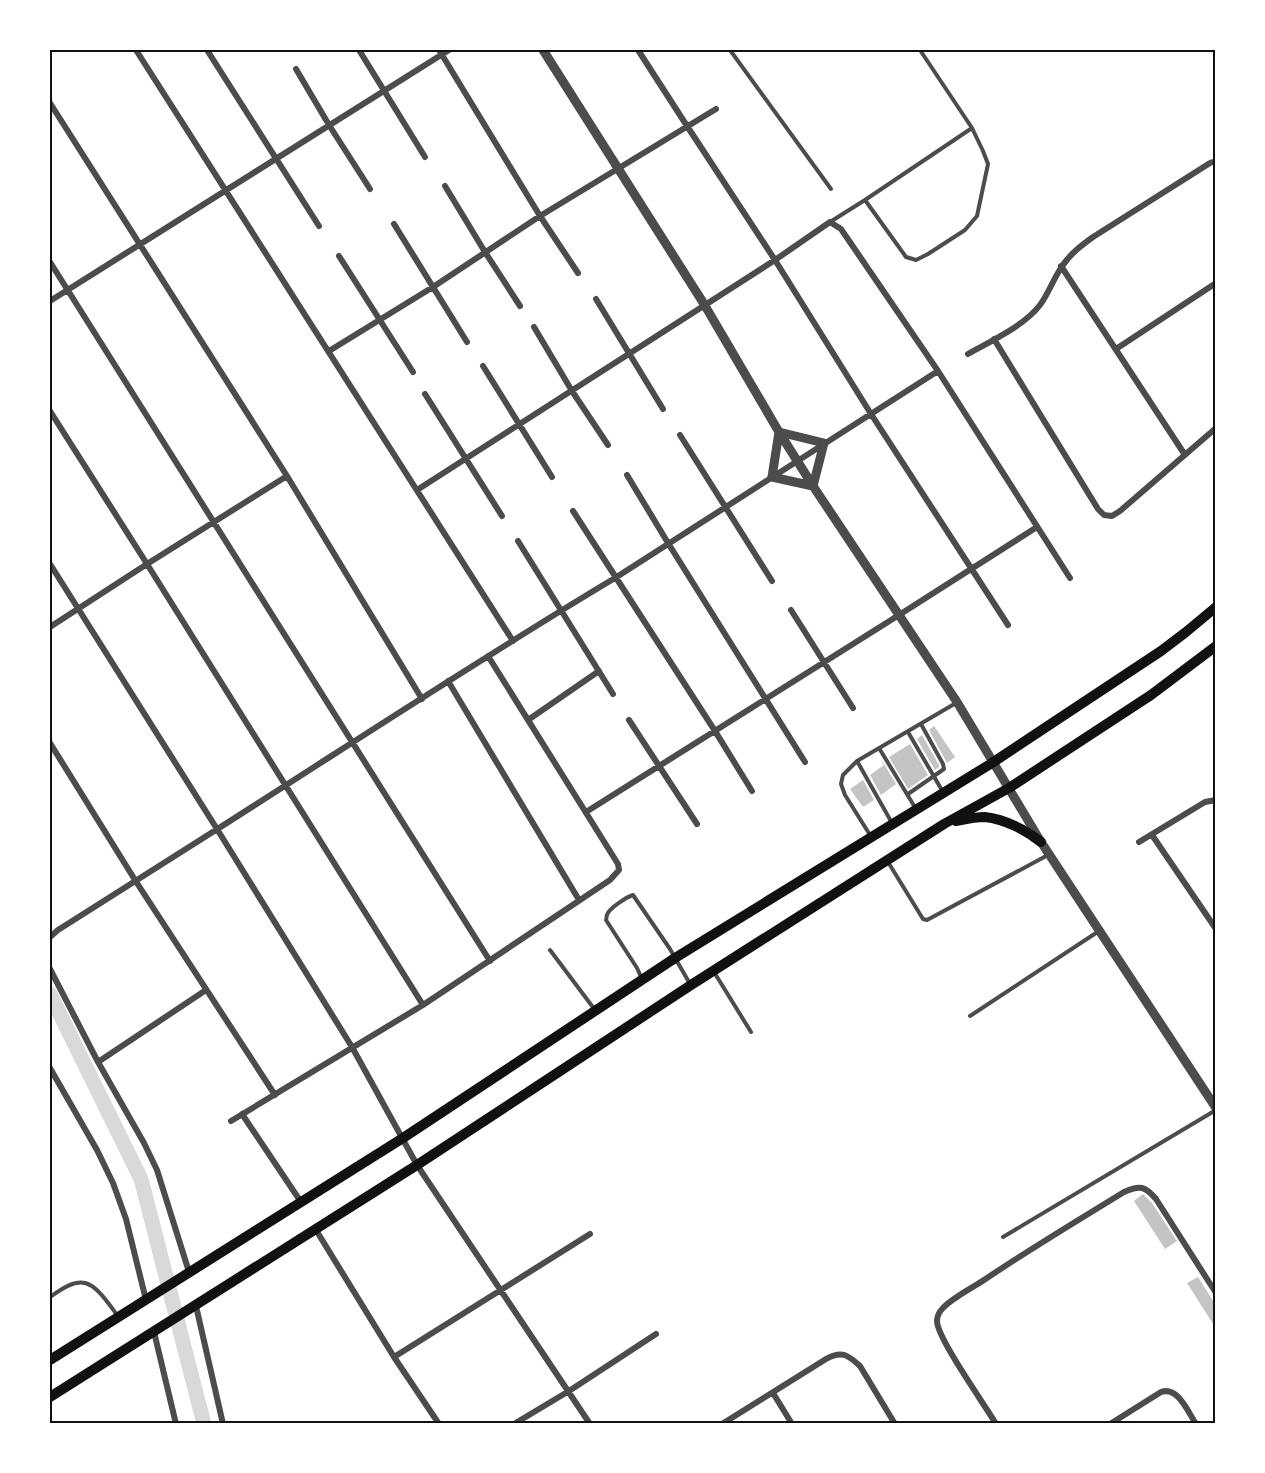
<svg xmlns="http://www.w3.org/2000/svg" width="1265" height="1473" font-family="Arial,sans-serif">
	<style>
		.lines { fill: none; stroke-linecap: round; stroke-linejoin: round }
		.canal { stroke: #d9d9d9; stroke-width: 15 }
		.building { fill: #c4c4c4 }
		.service { stroke: #4c4c4c; stroke-width: 4 }
		.minor { stroke: #4c4c4c; stroke-width: 6 }
		.tertiary { stroke: #4c4c4c; stroke-width: 9 }
		.primary { stroke: #111; stroke-width: 10 }
		.neatline { fill: none; stroke: #111; stroke-width: 2 }
	</style>
	<rect width="100%" height="100%" fill="#fff"/>
	<g class="lines">
		<path class="canal" d="M50,994L141,1179L204,1424"/>
	</g>
	<path class="building" d="M934,726L955,757L947,763L929,730Z
		M922,735L939,765V767L935,770L917,739Z
		M910,744L928,775L908,789L889,757Z
		M882,762H883L896,784L881,795L870,775L884,765Z
		M863,780L874,800L863,807L850,789Z
		M1143,1194L1152,1203L1177,1241L1165,1249L1134,1201Z
		M1198,1277L1215,1304V1327L1187,1283Z"/>
	<g class="lines">
		<path class="service" d="M730,50L831,189
			M865,200L972,128
			M830,222L865,200L906,257L916,260L928,254L965,230L977,216L988,164L983,151L972,128L920,50
			M908,732L943,792
			M879,748L916,809
			M857,761L892,823
			M908,794L944,769L943,764L921,724
			M870,835L845,795L841,784L843,775L857,761L956,703
			M888,862L923,919L927,920L1048,855
			M550,950L595,1010
			M714,972L751,1032
			M642,979L637,968L606,920C607,918 606,917 607,915C609,908 627,897 633,895L670,949L690,984
			M970,1016L1099,931
			M1003,1237L1216,1110
			M50,1297C59,1291 73,1280 85,1283C98,1286 110,1306 118,1316"/>
		<path class="minor" d="M136,50L513,641
			M207,50L319,226
			M359,50L425,157
			M439,50L540,216L578,273
			M638,50L687,126L775,260L871,414L1008,625
			M296,69L329,125L370,189
			M50,103L287,476L422,699
			M445,186L485,252L520,306
			M394,224L467,342
			M339,256L413,372
			M50,262L490,961
			M1061,266L1185,455
			M596,299L663,409
			M50,301L449,50
			M534,327L572,391L608,445
			M994,339L1098,509L1104,515L1112,516L1120,511L1216,428
			M1116,349L1216,283
			M329,351L433,287L540,216L716,109
			M968,354C991,341 1024,326 1040,305C1049,293 1054,277 1063,265C1071,253 1082,245 1093,237L1210,163L1216,161
			M483,366L552,477
			M425,394L502,516
			M50,411L147,564L423,1005
			M680,435L772,581
			M627,475L668,543L805,762
			M417,490L775,260L830,222L841,229L938,371L1070,578
			M573,511L715,731L752,791
			M518,541L613,694
			M50,564L217,829L352,1047L417,1165L590,1424
			M791,610L853,708
			M50,627L147,564L287,476
			M448,681L579,900
			M528,720L599,671
			M629,720L697,824
			M50,743L135,880L275,1095
			M586,812L899,615L1037,527
			M1152,835L1216,929
			M1139,842L1205,802L1216,800
			M50,937L58,930C111,896 166,862 219,828C351,744 481,658 615,578L938,371
			M50,969L98,1062L144,1143L157,1170L189,1272
			M98,1062L206,990
			M50,1068L97,1150L113,1183L126,1219L146,1300
			M242,1114L301,1202
			M231,1121L423,1005L610,880L619,870L618,864L488,656
			M316,1230L394,1357L439,1424
			M196,1306L223,1424
			M154,1332L176,1424
			M394,1357L590,1234
			M773,1393L792,1424
			M514,1424L569,1391L656,1334
			M722,1424L826,1359C842,1350 848,1355 860,1366L895,1424
			M996,1424C985,1405 937,1338 937,1321C937,1316 939,1312 943,1308C952,1298 972,1288 984,1280C1030,1249 1077,1221 1124,1192C1140,1185 1145,1186 1156,1199L1216,1293
			M1110,1424L1161,1392C1178,1386 1188,1412 1196,1424"/>
		<path class="tertiary" d="M543,50L704,304L779,432L813,486L957,702L1041,842L1216,1108
			M779,432L824,443L813,486L772,477Z"/>
		<path class="primary" d="M956,821C966,819 975,817 985,817C1004,819 1026,830 1041,842
			M50,1360L403,1138L675,958L992,763L1161,651L1186,632L1216,607
			M50,1397L417,1165L691,985L944,824L1009,788L1151,695L1216,646"/>
	</g>
	<rect width="1265" height="1473" fill="none" stroke="#ffffff" stroke-width="102"/>
	<rect x="51" y="51" width="1163" height="1371" class="neatline"/>
</svg>
